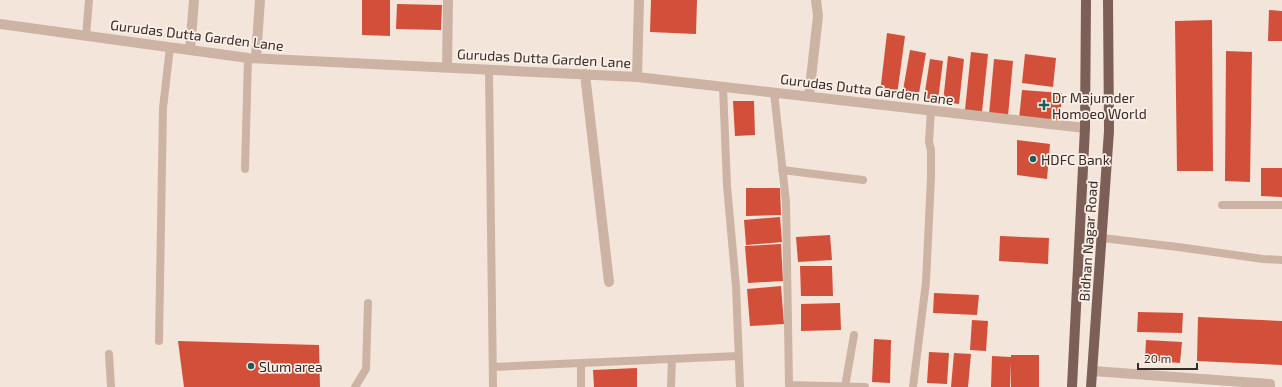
<svg xmlns="http://www.w3.org/2000/svg" width="1282" height="387" font-family="'Exo 2',sans-serif">
	<style>
		.building { fill: #d24f3a }
		.lines { fill: none; stroke-linecap: round; stroke-linejoin: round }
		.lane { stroke: #cdb3a4; stroke-width: 8 }
		.street { stroke: #cdb3a4; stroke-width: 10 }
		.primary { stroke: #7c5f56; stroke-width: 10 }
		.poi-dot { fill: #185e5c; stroke: #fbf0e7; stroke-width: 1.5 }
		.labels { text-anchor: middle; dominant-baseline: central; stroke-width: 3.5; stroke-linejoin: round; paint-order: stroke }
		.street-label { font-size: 14px; fill: #382a27; stroke: #fbf0e7 }
		.poi-label { font-size: 14px; fill: #382a27; stroke: #fbf0e7; text-anchor: start }
	</style>
	<rect width="100%" height="100%" fill="#f4e5da"/>
	<path class="building" d="M362,0H390V36L362,35Z
		M651,0H697L696,34L650,32Z
		M397,4L442,5L441,30L396,29Z
		M1269,10L1282,11V41H1268Z
		M1212,20L1213,171H1177L1175,21Z
		M887,33L905,36L897,95L880,93Z
		M910,50L926,53L918,99L902,96Z
		M1226,51L1252,52L1250,182L1225,181Z
		M971,52L988,54L982,112L965,110Z
		M1025,54L1056,58L1053,87L1022,83Z
		M948,56L964,59L959,104L943,102Z
		M930,59L943,61L938,100L924,98Z
		M994,59L1013,61L1008,116L989,115Z
		M1022,90L1062,93L1060,122L1019,119Z
		M733,101H754L755,135L735,136Z
		M1017,140L1050,144L1047,179L1017,175Z
		M1261,168H1282V197L1261,196Z
		M746,188H780L781,215L746,216Z
		M780,217L782,242L746,245L744,220Z
		M830,235L832,260L798,262L796,237Z
		M1000,236L1049,238L1048,264L999,261Z
		M781,244L783,281L748,283L745,246Z
		M800,266H832L833,296H801Z
		M781,286L784,324L750,326L747,289Z
		M934,293L979,295L977,315L933,313Z
		M840,303L841,330L801,331V304Z
		M1138,312L1183,313L1182,333L1137,332Z
		M1198,317L1282,321V365L1197,361Z
		M972,320L988,321L986,351L970,350Z
		M874,339L891,340L890,383L872,382Z
		M1146,340L1182,342L1180,363L1145,360Z
		M178,341L319,345L320,387H184Z
		M929,352L949,353L947,384L927,383Z
		M954,353L971,354L968,387H951Z
		M1011,355H1039V387H1011V362L1010,387H991L992,356L1011,357Z
		M637,368V387H594L593,370Z"/>
	<g class="lines">
		<path class="lane" d="M86,36L89,0
			M489,70L493,387
			M723,86L727,186L736,286L740,387
			M774,92L786,202L789,385L865,387
			M245,169L248,58
			M782,170L863,180
			M1222,205H1282
			M1102,238L1178,247L1263,259L1282,260
			M159,341L163,108L170,47
			M109,354L111,387
			M493,367L738,356
			M355,387L366,369L368,303
			M581,387V363
			M671,387L672,359
			M845,387L854,335
			M913,387L926,282L931,177V150L929,142L931,110"/>
		<path class="street" d="M0,24L248,58L637,77L1085,128
			M190,50L194,0
			M256,58L260,0
			M447,67L448,0
			M585,74L609,282
			M637,77L639,0
			M809,96L818,16L816,0
			M1093,371L1270,384V387"/>
		<path class="primary" d="M1072,387L1085,128L1086,0
			M1091,387L1109,131L1108,0"/>
	</g>
	<g class="poi-dot">
		<path d="M1042 99h4v4h4v4h-4v4h-4v-4h-4v-4h4z"/>
		<circle cx="1033" cy="159" r="4"/>
		<circle cx="251" cy="366" r="4"/>
	</g>
	<g class="labels">
		<g class="street-label">
			<text transform="translate(197 35) rotate(7)">Gurudas Dutta Garden Lane</text>
			<text transform="translate(544 58) rotate(3)">Gurudas Dutta Garden Lane</text>
			<text transform="translate(867 89) rotate(7)">Gurudas Dutta Garden Lane</text>
			<text transform="translate(1088 241) rotate(-86)">Bidhan Nagar Road</text>
		</g>
		<g class="poi-label">
			<text x="1052" y="97">Dr Majumder<tspan x="1052" dy="16">Homoeo World</tspan></text>
			<text x="1041" y="159">HDFC Bank</text>
			<text x="259" y="366">Slum area</text>
		</g>
	</g>
	<path d="M1138 363v6h59v-6" fill="none" stroke="#382a27" stroke-width="2"/>
	<text x="1144" y="363" font-size="12" fill="#382a27" stroke="#fbf0e7" stroke-width="3" paint-order="stroke">20 m</text>
</svg>
